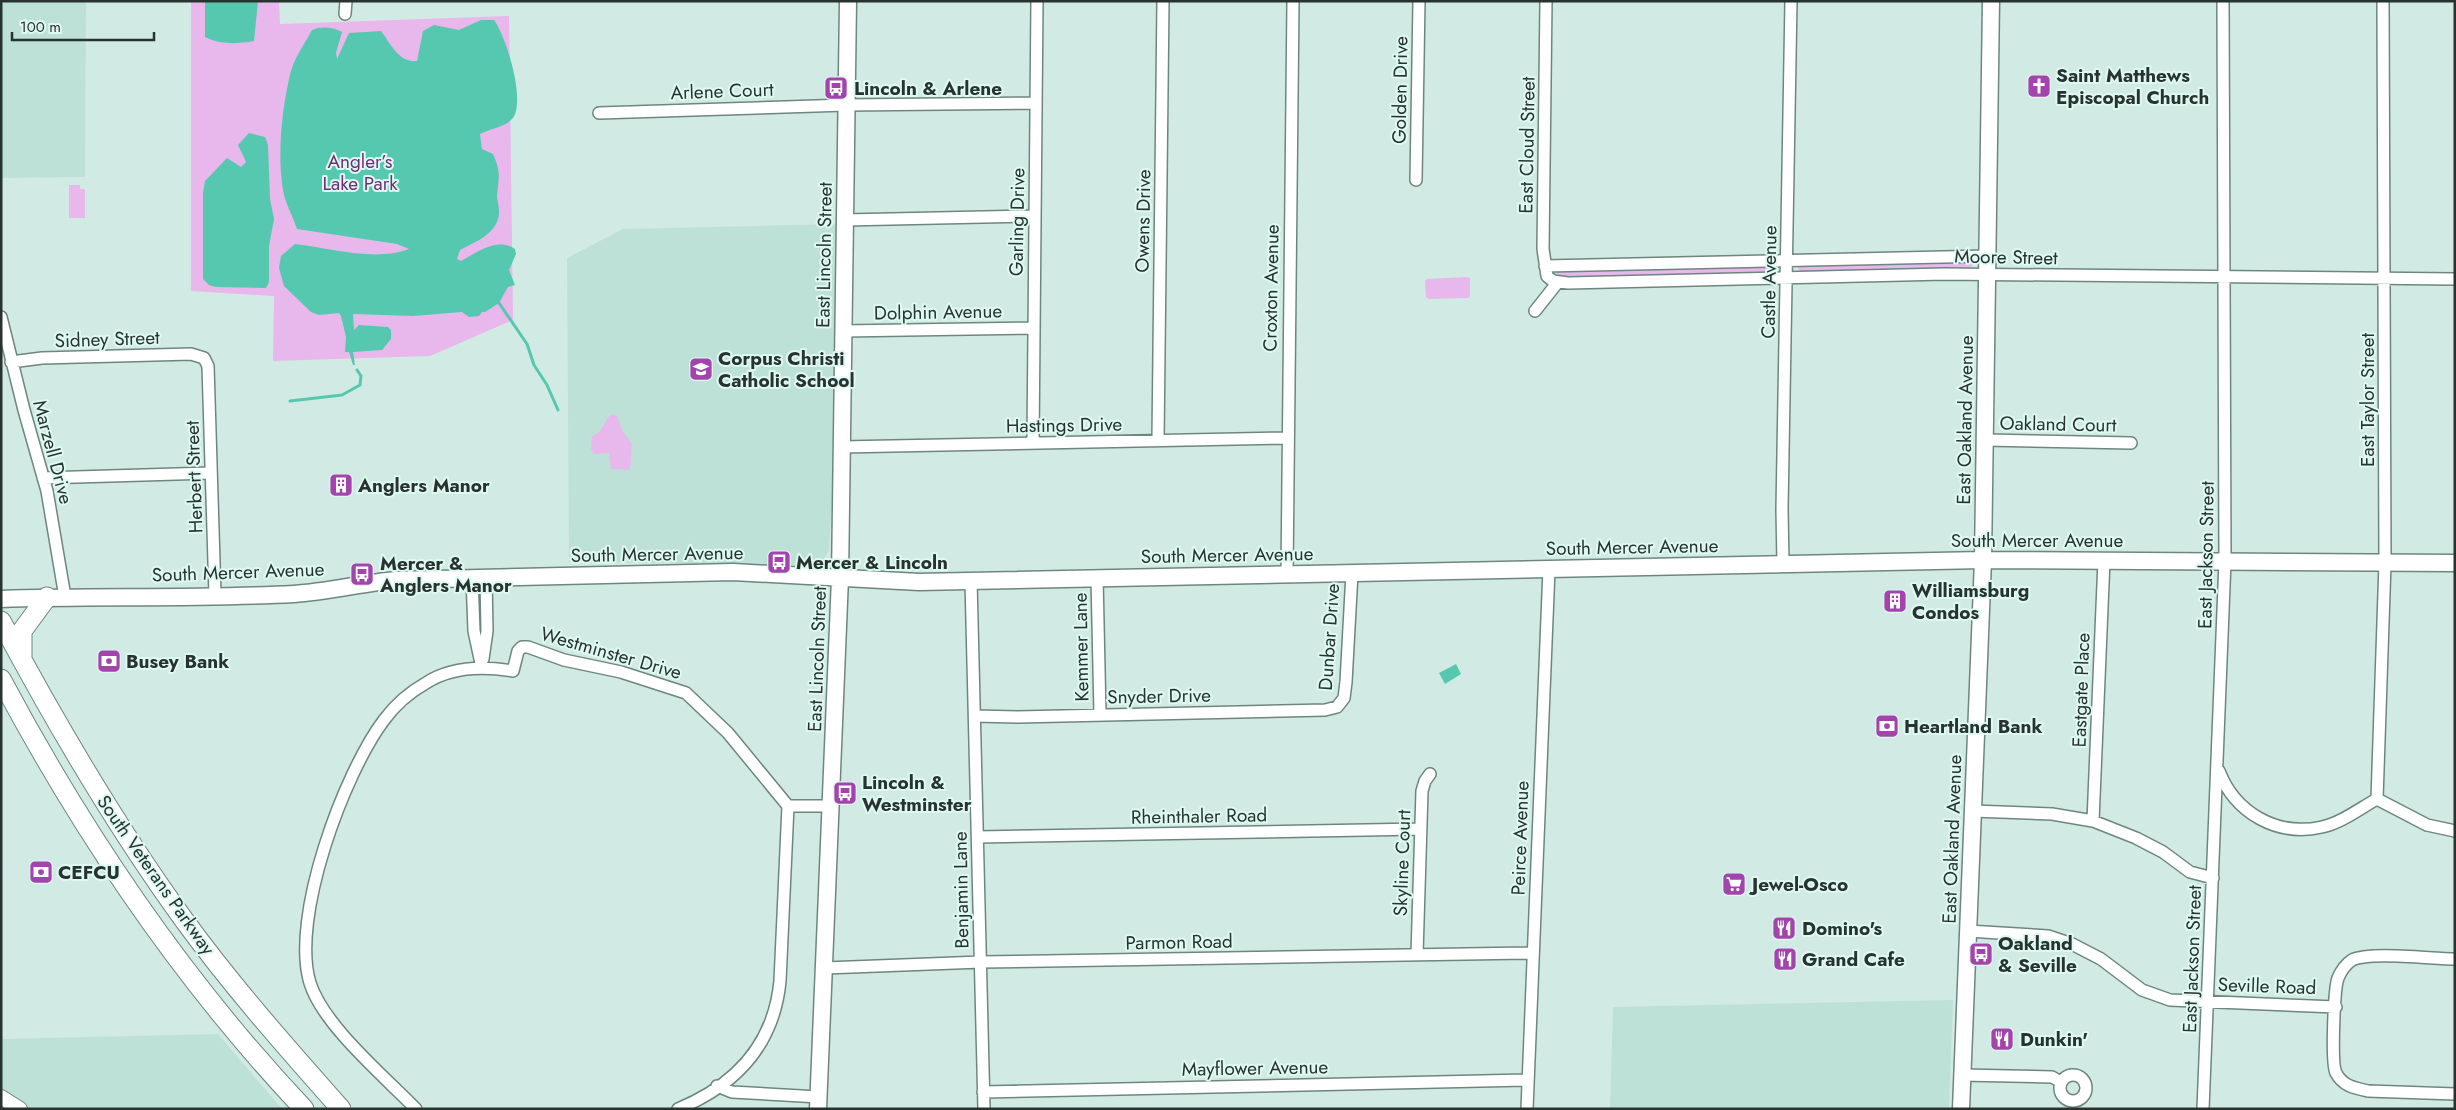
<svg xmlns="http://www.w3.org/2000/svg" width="2456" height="1110" font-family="Jost,sans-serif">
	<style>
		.built { fill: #bde1d7 }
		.green { fill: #e8b7ec }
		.water { fill: #56c8af }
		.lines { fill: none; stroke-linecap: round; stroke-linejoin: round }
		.stream { stroke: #56c8af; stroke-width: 3 }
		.minor-casing { stroke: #6e867f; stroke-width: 14 }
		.tertiary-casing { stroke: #6e867f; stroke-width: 16 }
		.secondary-casing { stroke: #6e867f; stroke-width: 19 }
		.trunk-casing { stroke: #6e867f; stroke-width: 21 }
		.minor { stroke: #fff; stroke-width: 11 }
		.tertiary { stroke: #fff; stroke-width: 14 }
		.secondary { stroke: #fff; stroke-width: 16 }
		.trunk { stroke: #fff; stroke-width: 19 }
		.labels { text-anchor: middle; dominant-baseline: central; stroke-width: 4; stroke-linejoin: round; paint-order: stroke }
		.poi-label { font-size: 19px; font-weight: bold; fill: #28322f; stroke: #def9f1; text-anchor: start }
		.street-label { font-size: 19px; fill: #28322f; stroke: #def9f1 }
		.park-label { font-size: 19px; fill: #722d79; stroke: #def9f1 }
	</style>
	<rect width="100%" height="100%" fill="#d1ebe4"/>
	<path class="built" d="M1,1H86L85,177L1,178Z
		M836,224L833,481L829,550L824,559L814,565L569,562L567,258L623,229Z
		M1953,1000L1949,1109H1610L1613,1007Z
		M218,1034L282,1109H1V1039Z"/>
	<path class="green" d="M191,1H279L280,24L509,16L513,320L430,356L273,361L274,296L191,291Z
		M69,185H80V189H85V218H69Z
		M1973,262L1972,267L1969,268L1800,272L1798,268V265Z
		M1775,266L1774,272L1771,273L1561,279L1555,272L1556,270Z
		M1467,277L1470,278V296L1468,298L1429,299L1426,297L1425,281L1427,279Z
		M612,414L617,416L622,430L632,444L630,470L611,469L609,453L594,454L591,449L592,436C604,432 603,421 612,414Z"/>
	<path class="water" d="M205,1H258L254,41C236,44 222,45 205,37Z
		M481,20H494C506,36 527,103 512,119C505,127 489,129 480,134L482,149L493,154C501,172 499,177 497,195C497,201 499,205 499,211C500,232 476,242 460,250L457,259L461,261C478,252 497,237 515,249L516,254L509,270L515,285L508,287L499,303L485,312H482L479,316L469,317L462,312L413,316L353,314L354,330L359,325L388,327L391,330V339L382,350L353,352L355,365H353L349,352H345L346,337L341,316L339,313L319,315L311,312L284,286L279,268L281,256L295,244C330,248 375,262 409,249L397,244L297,229C293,216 285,203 283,190C277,154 282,106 291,71C295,57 305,43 312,30C322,26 333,27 342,32L336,53L337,59L349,33L381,31C391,44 399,63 417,61L423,31L434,25L459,30Z
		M249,133L265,137L268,145L270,199L274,219L269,246V282L266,288L216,287L209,285L203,279V193L205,181L227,158L241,167L246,162L238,145Z
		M1456,664L1461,674L1445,684L1439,673Z"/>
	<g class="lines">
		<path class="stream" d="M499,303L527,344L534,365L547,385L558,410
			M290,401L342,395L360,385L361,376L357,370"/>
		<g class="minor-casing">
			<path id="minor" d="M1546,1L1543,249L1547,276L1553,281L1568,283L1944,274L2455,279
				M345,14L346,1
				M599,113L846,105L1036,103
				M1416,180L1419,1
				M845,220L1034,216
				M1545,266L1987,256
				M1535,311L1558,282
				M1,317L24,410L47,491L65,597
				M843,331L1033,328
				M11,362L42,358L191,354L204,358L208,366L215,595
				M1158,440L1163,1
				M1985,440L2131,443
				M1033,443L1037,1
				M841,447L1287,438
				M43,478L210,473
				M1783,564L1782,509L1791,1
				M1287,574L1293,1
				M1097,577L1100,715
				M472,578L474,631L482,668
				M971,581L984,1109
				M483,659L487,631L486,578
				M975,716L1018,717L1325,710L1337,707L1344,698L1346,682L1352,573
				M2219,771C2235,813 2277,837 2322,827C2341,823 2359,809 2377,799
				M2377,799L2385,563L2383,1
				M2377,799L2427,825L2455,831
				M788,806H832
				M1973,811L2052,814L2093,821L2136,838L2163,852L2190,872L2213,878
				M2093,821L2104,560
				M978,837L1420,829
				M1968,931L2048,936L2072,944L2101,959L2142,990L2170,1000L2336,1007
				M1417,954L1422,791L1425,781L1430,774
				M2455,959C2432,959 2370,951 2352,960C2346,964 2341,971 2338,978C2334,989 2331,1063 2336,1073C2343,1086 2354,1088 2368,1091L2455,1094
				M825,968L981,962L1533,953
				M1962,1075L2052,1077L2061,1082
				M2060 1088a13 13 0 1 1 26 0a13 13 0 1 1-26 0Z
				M717,1086L732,1092L819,1097
				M983,1092L1528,1080
				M416,1109C384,1076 323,1025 310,983C290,918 344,773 384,720C395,705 410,692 426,683C452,666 483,666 513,671L518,651L522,647H528L564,660L621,672L686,693L728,733L788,806L780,981C774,1044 736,1085 678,1109
				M1527,1109L1549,569
				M2203,1109L2225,561L2223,1"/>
		</g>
		<g class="tertiary-casing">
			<path id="tertiary" d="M1,1097L20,1109"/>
		</g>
		<g class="secondary-casing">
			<path id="secondary" d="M1,599C99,596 197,599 294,594C328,592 362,583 396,580L733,572L919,582L1983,560L2455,563
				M818,1109L840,578L848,1
				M1961,1109L1983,560L1991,1"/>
		</g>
		<g class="trunk-casing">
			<path id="trunk" d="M1,621C56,724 115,825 184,920C232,986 287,1048 341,1109
				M22,659V631L47,597
				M1,679C83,833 184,982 304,1109"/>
		</g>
		<use href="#minor" class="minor"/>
		<use href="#tertiary" class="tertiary"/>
		<use href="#secondary" class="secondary"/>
		<use href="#trunk" class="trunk"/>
	</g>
	<defs>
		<g id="church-square" transform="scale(1.25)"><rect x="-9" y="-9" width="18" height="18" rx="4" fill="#a344ad" stroke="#def9f1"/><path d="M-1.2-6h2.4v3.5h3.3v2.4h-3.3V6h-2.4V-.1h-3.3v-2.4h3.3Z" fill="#fff"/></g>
		<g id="bus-square" transform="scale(1.25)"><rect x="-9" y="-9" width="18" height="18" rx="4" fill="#a344ad" stroke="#def9f1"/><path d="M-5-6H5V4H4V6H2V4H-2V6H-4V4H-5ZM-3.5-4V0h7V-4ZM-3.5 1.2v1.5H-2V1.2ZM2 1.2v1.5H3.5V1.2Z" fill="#fff"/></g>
		<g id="school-square" transform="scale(1.25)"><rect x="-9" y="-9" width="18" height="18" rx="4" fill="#a344ad" stroke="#def9f1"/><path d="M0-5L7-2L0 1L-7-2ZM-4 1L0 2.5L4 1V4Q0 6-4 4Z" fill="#fff"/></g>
		<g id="building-square" transform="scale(1.25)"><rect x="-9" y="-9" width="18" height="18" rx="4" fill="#a344ad" stroke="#def9f1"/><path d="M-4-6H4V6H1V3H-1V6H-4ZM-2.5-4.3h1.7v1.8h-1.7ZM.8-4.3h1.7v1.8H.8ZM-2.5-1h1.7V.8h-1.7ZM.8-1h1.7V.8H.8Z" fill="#fff"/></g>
		<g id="bank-square" transform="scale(1.25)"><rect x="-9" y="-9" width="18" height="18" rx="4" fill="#a344ad" stroke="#def9f1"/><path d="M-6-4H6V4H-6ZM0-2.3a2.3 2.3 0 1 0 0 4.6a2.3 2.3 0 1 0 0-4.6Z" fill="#fff"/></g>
		<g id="supermarket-square" transform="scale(1.25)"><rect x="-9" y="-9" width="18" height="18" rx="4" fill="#a344ad" stroke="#def9f1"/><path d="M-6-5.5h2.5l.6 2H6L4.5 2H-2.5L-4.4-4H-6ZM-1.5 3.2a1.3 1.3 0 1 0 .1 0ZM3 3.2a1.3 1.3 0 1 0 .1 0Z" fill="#fff"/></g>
		<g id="restaurant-square" transform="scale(1.25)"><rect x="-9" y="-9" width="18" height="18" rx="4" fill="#a344ad" stroke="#def9f1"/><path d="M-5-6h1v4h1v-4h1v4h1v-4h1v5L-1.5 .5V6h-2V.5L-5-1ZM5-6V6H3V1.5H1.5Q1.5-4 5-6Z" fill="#fff"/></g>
	</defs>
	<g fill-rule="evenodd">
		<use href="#church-square" x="2039" y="86"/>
		<use href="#bus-square" x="836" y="88"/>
		<use href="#school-square" x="701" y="369"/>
		<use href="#building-square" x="341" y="485"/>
		<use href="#bus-square" x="779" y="562"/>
		<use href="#bus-square" x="362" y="574"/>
		<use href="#building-square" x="1895" y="601"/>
		<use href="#bank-square" x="109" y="661"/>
		<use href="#bank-square" x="1887" y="726"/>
		<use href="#bus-square" x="845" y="793"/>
		<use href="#bank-square" x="41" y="872"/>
		<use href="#supermarket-square" x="1734" y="884"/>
		<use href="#restaurant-square" x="1784" y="928"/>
		<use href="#bus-square" x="1981" y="954"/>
		<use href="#restaurant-square" x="1785" y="959"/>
		<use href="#restaurant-square" x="2002" y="1039"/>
	</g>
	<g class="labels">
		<g class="poi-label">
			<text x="2056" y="75">Saint Matthews<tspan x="2056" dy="22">Episcopal Church</tspan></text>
			<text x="854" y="88">Lincoln &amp; Arlene</text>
			<text x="718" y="358">Corpus Christi<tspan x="718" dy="22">Catholic School</tspan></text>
			<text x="358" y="485">Anglers Manor</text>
			<text x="796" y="562">Mercer &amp; Lincoln</text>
			<text x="380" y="563">Mercer &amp;<tspan x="380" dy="22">Anglers Manor</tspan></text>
			<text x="1912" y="590">Williamsburg<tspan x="1912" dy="22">Condos</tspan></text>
			<text x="126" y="661">Busey Bank</text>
			<text x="1904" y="726">Heartland Bank</text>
			<text x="862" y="782">Lincoln &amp;<tspan x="862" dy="22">Westminster</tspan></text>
			<text x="58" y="872">CEFCU</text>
			<text x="1752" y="884">Jewel-Osco</text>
			<text x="1802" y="928">Domino's</text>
			<text x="1998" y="943">Oakland<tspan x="1998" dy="22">&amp; Seville</tspan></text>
			<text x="1802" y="959">Grand Cafe</text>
			<text x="2020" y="1039">Dunkin'</text>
		</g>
		<g class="street-label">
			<text transform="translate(1400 90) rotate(-89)">Golden Drive</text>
			<text transform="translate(722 91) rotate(-2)">Arlene Court</text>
			<text transform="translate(1527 145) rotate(-89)">East Cloud Street</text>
			<text transform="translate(1143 221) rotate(-89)">Owens Drive</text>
			<text transform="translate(1017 222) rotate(-89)">Garling Drive</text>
			<text transform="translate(824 255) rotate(-89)">East Lincoln Street</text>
			<text transform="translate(2006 257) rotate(1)">Moore Street</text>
			<text transform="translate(1769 282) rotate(-89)">Castle Avenue</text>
			<text transform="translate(1271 288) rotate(-89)">Croxton Avenue</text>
			<text transform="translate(938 312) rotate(-1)">Dolphin Avenue</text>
			<text transform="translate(107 339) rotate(-2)">Sidney Street</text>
			<text transform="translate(2367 400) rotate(-90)">East Taylor Street</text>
			<text transform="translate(1965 420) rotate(-89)">East Oakland Avenue</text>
			<text transform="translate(2058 424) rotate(1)">Oakland Court</text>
			<text transform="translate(1064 425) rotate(-1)">Hastings Drive</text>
			<text transform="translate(53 452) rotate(75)">Marzell Drive</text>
			<text transform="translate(194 477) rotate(-92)">Herbert Street</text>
			<text x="2037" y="540">South Mercer Avenue</text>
			<text transform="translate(1632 547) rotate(-1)">South Mercer Avenue</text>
			<text transform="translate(657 554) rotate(-1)">South Mercer Avenue</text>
			<text transform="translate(1227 555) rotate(-1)">South Mercer Avenue</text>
			<text transform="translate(2206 555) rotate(-89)">East Jackson Street</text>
			<text transform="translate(238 572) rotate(-2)">South Mercer Avenue</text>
			<text transform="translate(1329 637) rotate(-86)">Dunbar Drive</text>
			<text transform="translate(1081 647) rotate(-91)">Kemmer Lane</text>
			<text transform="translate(611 653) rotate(16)">Westminster Drive</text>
			<text transform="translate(817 659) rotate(-88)">East Lincoln Street</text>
			<text transform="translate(2081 690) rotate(-88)">Eastgate Place</text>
			<text transform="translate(1159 696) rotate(-1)">Snyder Drive</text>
			<text transform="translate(1199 816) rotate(-1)">Rheinthaler Road</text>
			<text transform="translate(1520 838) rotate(-88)">Peirce Avenue</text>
			<text transform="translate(1952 839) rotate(-88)">East Oakland Avenue</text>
			<text transform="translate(1402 863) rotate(-88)">Skyline Court</text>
			<text transform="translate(156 875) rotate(55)">South Veterans Parkway</text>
			<text transform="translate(961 890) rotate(-91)">Benjamin Lane</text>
			<text transform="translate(1179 942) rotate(-1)">Parmon Road</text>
			<text transform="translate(2192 959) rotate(-88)">East Jackson Street</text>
			<text transform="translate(2267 986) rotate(2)">Seville Road</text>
			<text transform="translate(1255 1068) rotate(-1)">Mayflower Avenue</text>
		</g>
		<g class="park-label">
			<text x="360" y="161">Angler’s<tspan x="360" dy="22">Lake Park</tspan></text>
		</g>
	</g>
	<rect width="2456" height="1110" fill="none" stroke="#28322f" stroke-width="5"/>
	<path d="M12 32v8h142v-8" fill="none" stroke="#28322f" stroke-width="2.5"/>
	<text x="20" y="32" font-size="15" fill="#28322f" stroke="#def9f1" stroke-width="4" paint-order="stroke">100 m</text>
</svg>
